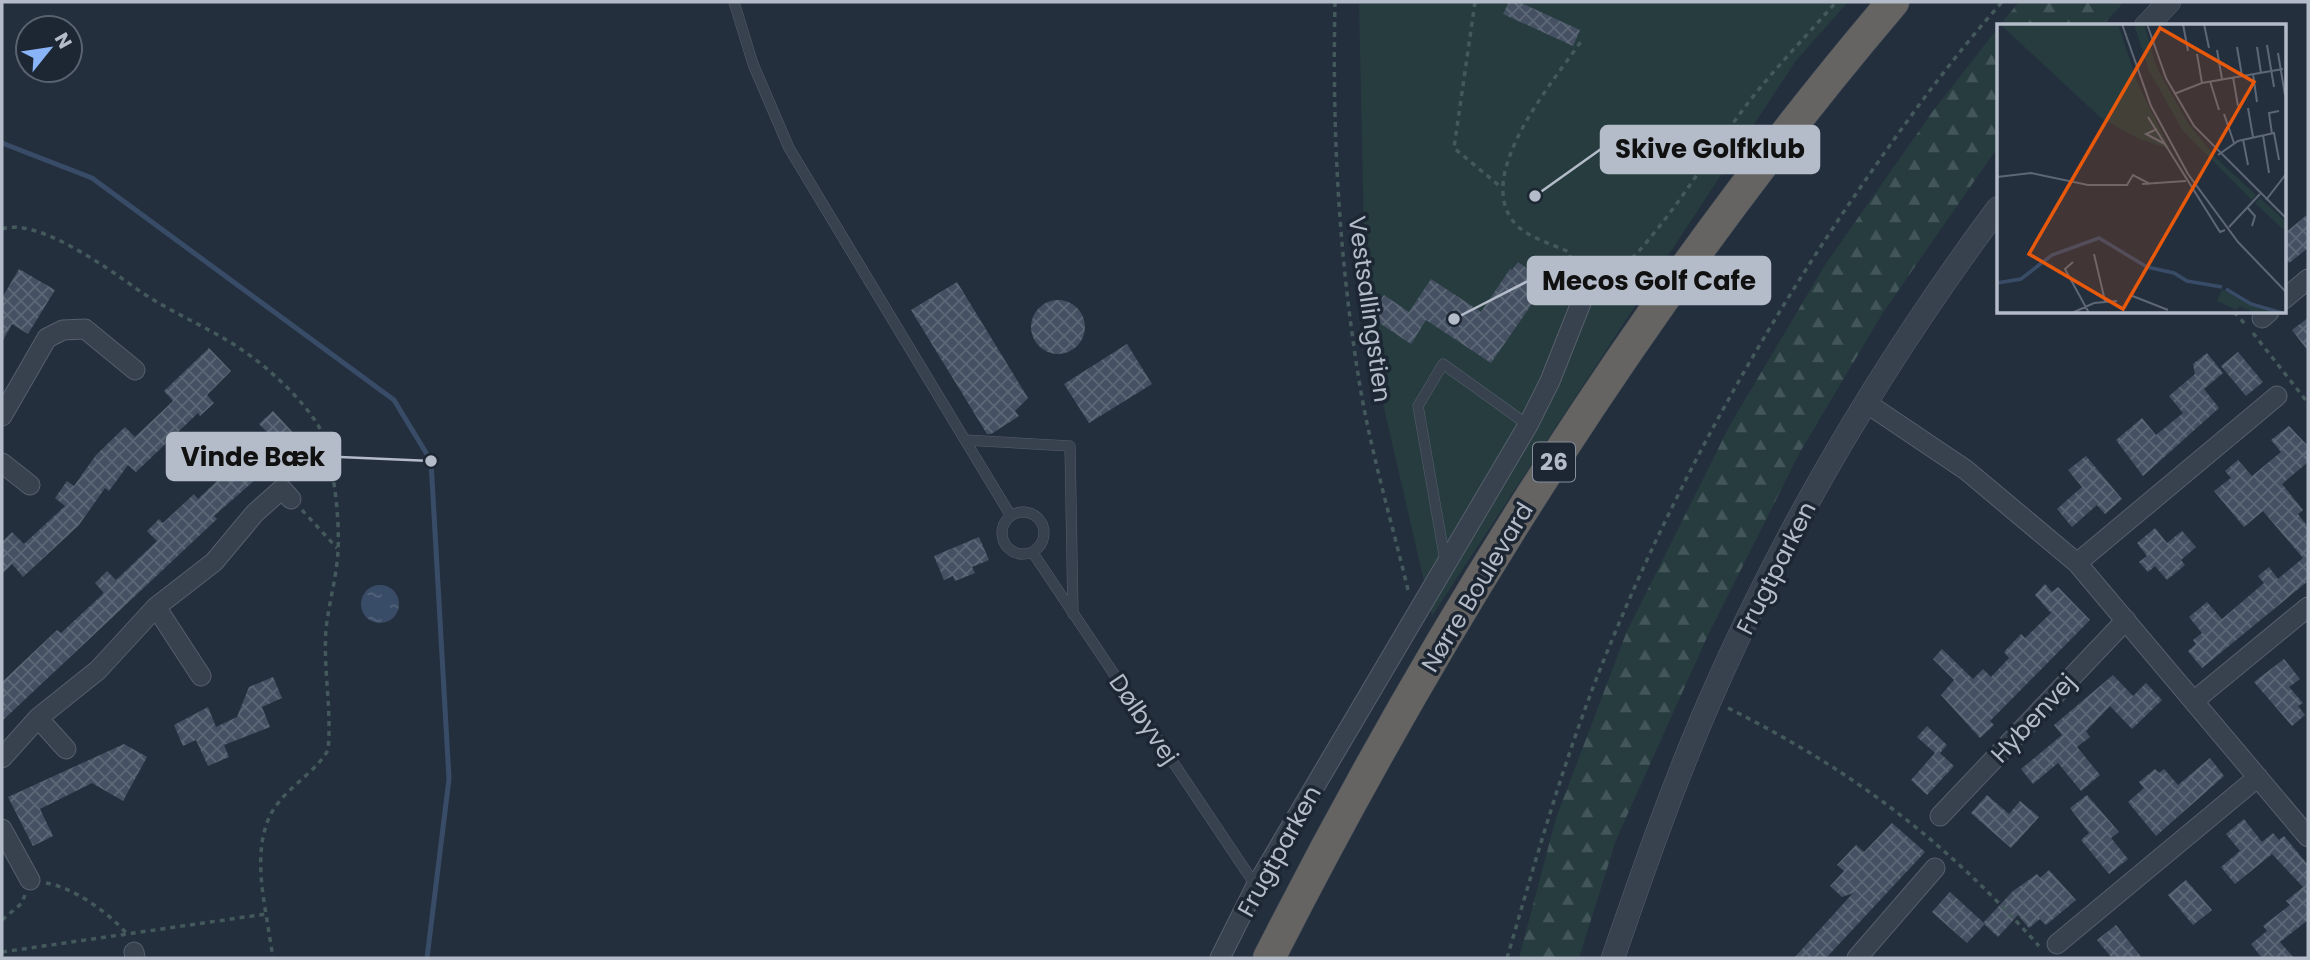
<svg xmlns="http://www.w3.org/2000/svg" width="2310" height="960" font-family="Poppins,sans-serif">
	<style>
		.green { fill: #263c3f }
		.forest { fill: url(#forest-firs) }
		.water { fill: url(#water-ripples) }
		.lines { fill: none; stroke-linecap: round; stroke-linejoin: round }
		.stream { stroke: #394c67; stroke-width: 5 }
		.building { fill: url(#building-cross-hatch) }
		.service-casing { stroke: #565f6c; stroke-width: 11 }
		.minor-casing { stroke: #565f6c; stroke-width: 21 }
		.tertiary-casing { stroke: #565f6c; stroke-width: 24 }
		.trunk-casing { stroke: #434c59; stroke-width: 33 }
		.path { stroke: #44595c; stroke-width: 3.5; stroke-dasharray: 5 5; stroke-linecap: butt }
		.service { stroke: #38414e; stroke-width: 10 }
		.minor { stroke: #38414e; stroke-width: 19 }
		.tertiary { stroke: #38414e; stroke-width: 23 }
		.trunk { stroke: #656462; stroke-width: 32 }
		.labels { text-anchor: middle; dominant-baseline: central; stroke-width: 7; stroke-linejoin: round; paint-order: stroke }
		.shield { fill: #1d2633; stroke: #878f9c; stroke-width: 2 }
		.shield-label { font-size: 23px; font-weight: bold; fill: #b4bcc9 }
		.street-label { font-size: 24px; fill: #b4bcc9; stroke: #1d2633 }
		.inset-river { fill: none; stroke: #394c67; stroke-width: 3.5 }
		.inset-road { fill: none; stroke: #5e6776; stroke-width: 2 }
		.view { fill: #e8590c; fill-opacity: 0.15; stroke: #e8590c; stroke-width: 3.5 }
		.inset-edge { fill: none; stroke: #b4bcc9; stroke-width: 3.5 }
		.leader { fill: none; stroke: #b4bcc9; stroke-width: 2.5 }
		.callout-dot { fill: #b4bcc9; stroke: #1d2633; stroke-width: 2.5 }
		.callout { fill: #b4bcc9; stroke: #b4bcc9; stroke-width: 2.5 }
		.callout-label { font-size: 26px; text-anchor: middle; font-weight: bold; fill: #111 }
	</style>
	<defs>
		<pattern id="forest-firs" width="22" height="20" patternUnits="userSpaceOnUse" patternTransform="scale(1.75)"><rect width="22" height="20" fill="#263c3f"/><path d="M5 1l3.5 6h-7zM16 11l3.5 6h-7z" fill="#435659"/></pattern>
		<pattern id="water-ripples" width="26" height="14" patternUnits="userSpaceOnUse" patternTransform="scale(1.75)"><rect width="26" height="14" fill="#394c67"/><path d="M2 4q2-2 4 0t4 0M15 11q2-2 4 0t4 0" fill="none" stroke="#53647b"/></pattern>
		<pattern id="building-cross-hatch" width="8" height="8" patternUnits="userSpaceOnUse" patternTransform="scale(1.75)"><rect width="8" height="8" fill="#455162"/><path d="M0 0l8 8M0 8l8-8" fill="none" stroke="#5d6877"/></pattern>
	</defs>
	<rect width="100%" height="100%" fill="#242f3e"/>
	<path class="green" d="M1359,2H1848L1795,62L1432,616L1366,330Z"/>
	<path class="forest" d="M2019,2H2124L2102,26H1999Z
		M1998,28V147L1884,311L1800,452L1708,635L1616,840L1579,958H1519L1556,818L1627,631L1730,425L1825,265L1933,111Z"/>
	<path class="water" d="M361 604a19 19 0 1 1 38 0a19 19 0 1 1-38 0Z"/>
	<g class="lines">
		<path class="stream" d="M2,143L92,178L394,400L431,461L449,779L427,958"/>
	</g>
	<path class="building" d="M1509,2H1519L1580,30L1573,46L1503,14Z
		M2308,214V248L2289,263L2284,256V234Z
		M1518,262L1547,282L1491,363L1426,320L1411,344L1369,316L1384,295L1409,312L1431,279L1481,312L1510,269L1512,270Z
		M19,269L55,290L28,334L12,324L2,342V298Z
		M957,282L1028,398L1015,411L1019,416L991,434H987L911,310Z
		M1031 327a27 27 0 1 1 54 0a27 27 0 1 1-54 0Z
		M2308,318V351L2292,330Z
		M1127,344L1152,384L1089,423L1064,384Z
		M209,348L231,371L207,395L214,403L200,416L198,413L136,472L128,465L109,491L105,488L79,525L23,577L12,564L2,574V542L12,532L24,544L65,506L55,498L67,481L74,486L96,455L125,427L135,437L173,401L164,391Z
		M2238,352L2263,382L2246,396L2221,366Z
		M2207,353L2223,373L2204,389L2219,408L2143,476L2116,440L2142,418L2156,435L2183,413L2169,396L2195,374L2193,364Z
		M273,411L300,440L214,516L217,519L2,721V682L57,630L61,633L104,593L95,583L107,571L116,580L157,541L147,531L159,519L163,523L194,494L198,499L268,433L259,424Z
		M2289,426L2308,446V462L2282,484L2303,510L2298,514L2308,527V581L2202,668L2188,651L2196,644L2193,640L2202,633L2189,617L2207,602L2222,619L2264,583L2258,576L2269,567L2278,579L2303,558L2263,511L2244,527L2214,491L2231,478L2225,471L2238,460L2252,476L2281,452L2271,440Z
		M2086,456L2122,499L2105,514L2097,505L2072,527L2057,509L2082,487L2068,470Z
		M2155,528L2167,543L2182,531L2196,547L2181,560L2185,565L2167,580L2155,566L2148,572L2139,562L2147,556L2137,543Z
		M979,537L989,560L972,567L975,573L955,581L953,576L944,580L934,556Z
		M2045,584L2052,592L2058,587L2090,620L1990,721L1994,725L1980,738L1941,695L1954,680L1933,659L1942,649L1973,679L1983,669L1991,677L2009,658L2004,652L2021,634L2025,638L2051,613L2035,595Z
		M2284,659L2300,679L2289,687L2303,703L2298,706L2305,715L2292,726L2254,682Z
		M2113,675L2133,696L2146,683L2162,700L2132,729L2110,706L2086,731L2090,737L2077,747L2100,775L2081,791L2058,763L2033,784L2021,769L2062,735L2054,725Z
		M273,677L282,698L262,707L270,727L224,745L229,757L208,766L196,740L183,746L174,725L208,707L216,727L237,717L249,687Z
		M1927,726L1947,745L1940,753L1954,766L1927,795L1911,780L1935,753L1917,737Z
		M124,744L147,757L123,801L92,783L40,809L53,836L33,846L8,797Z
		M2210,758L2224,776L2156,836L2128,802L2144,788L2139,782L2155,769L2159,773L2164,769L2178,785Z
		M1987,795L2009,814L2020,801L2039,817L2011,848L1971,813Z
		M2087,795L2119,832L2111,838L2128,859L2109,874L2081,840L2089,833L2070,808Z
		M2244,819L2262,842L2273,833L2279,840L2284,836L2308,865V920L2280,942L2294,958H2262L2251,944L2267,931L2263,926L2290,905L2286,901L2303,887L2272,854L2235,884L2221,867L2240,851L2226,834Z
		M1892,823L1925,852L1826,958H1794L1853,893L1842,897L1830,886L1844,871L1837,865L1856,845L1864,852Z
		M2049,870L2076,900L2046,925L2040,919L2029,928L2018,915L1998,937L1983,923L2013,891L2037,874L2040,878Z
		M2186,880L2212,910L2193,925L2168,895Z
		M1950,892L1985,924L1967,943L1932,912Z
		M2116,925L2142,958H2112L2097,940Z"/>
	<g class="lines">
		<g class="service-casing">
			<path id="service" d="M734,2L753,64L789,148L965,440L1070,446L1073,614
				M965,440L1011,516
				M1002 533a21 21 0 1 1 42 0a21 21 0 1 1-42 0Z
				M1033,553L1256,886
				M1445,560L1418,406L1443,364L1528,425"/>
		</g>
		<g class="minor-casing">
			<path id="minor" d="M2284,299L2308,279
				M2262,318L2269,312
				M1865,402L1966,470L2077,563L2308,837
				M2,416L47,338L63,330L85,329L135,370
				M2,463L30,485
				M2077,563L2277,396
				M156,607L201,676
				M2195,700L2308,607
				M38,718L66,749
				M2,758L38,718L98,670L156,607L214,562L255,513L282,489L291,499
				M1940,816L2126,620
				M2,829L30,880
				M2057,944L2258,777
				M134,952L135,958
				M1220,958L1256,886L1528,425L1550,381L1581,303
				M1857,958L1935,868"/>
		</g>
		<g class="tertiary-casing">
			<path id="tertiary" d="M2146,26L2169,2
				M1613,958C1643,871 1673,785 1710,700C1786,526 1885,360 1998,208"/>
		</g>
		<g class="trunk-casing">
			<path id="trunk" d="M1269,958C1439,623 1649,289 1893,2"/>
		</g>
		<path class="path" d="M1335,2C1332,133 1339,263 1361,392C1373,460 1393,527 1409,594
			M1475,2L1454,148L1502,188
			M2,229C36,217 106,267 134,287C171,314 215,329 252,357C275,374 303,401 318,425C333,452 340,519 338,550C337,576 329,602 326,629C323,669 332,710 328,750C316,771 294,783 279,802C254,831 260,880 266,914
			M1578,289L1569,252C1552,244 1525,237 1513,221C1475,172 1554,81 1582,40
			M1595,292C1656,245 1693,177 1739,115C1768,75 1804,39 1836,2
			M2234,312L2246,325
			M2253,333L2308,403
			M302,510L337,548
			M1728,708C1854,771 1945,841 2039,946
			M46,883C73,887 109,913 127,934
			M2,920L22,903L25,895
			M2,952L266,914L273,958
			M1507,958C1536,859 1564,759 1603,662C1672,490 1763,327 1869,175C1910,116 1954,56 2002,2"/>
		<use href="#service" class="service"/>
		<use href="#minor" class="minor"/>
		<use href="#tertiary" class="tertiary"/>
		<use href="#trunk" class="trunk"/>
	</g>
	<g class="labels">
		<rect class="shield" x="1533" y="442.5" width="42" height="39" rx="5"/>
		<g class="shield-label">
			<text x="1554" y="462">26</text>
		</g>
		<g class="street-label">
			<text transform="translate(1370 309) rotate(82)">Vestsallingstien</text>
			<text transform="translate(1776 568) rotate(-63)">Frugtparken</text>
			<text transform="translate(1477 587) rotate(-59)">Nørre Boulevard</text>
			<text transform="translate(2033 718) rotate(-47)">Hybenvej</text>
			<text transform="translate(1144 719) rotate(56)">Dølbyvej</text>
			<text transform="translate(1279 851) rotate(-61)">Frugtparken</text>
		</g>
	</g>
	<g transform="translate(1997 24)">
		<rect width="289" height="289" fill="#242f3e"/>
		<path d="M3,0H121L140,58L173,125L142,115L104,94Z" fill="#263c3f"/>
		<path d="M25,0H32L47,12L52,27L32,16ZM137,0H147L160,44L191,99L220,135L259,171L255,176L186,107L152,47ZM263,174L289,198V208L258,179ZM225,265L253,281L283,289H258L243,282L240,286L220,277Z" fill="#263c3f"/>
		<path class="inset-river" d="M0,259L24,255L55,231L102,214L150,243L177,249L190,257L225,263M229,265L254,280L285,289"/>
		<path class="inset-road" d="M125,0L154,82L191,150L241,218L289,268M150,0L169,54L197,102L289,194M186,0L191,27M207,0L212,24M270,21L277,63M240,23L245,52M260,23L264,49M220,26L225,55M281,29L288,71M200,30L205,59M256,50L260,78M236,53L241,82M213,57L222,86M177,70L205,59L286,45M251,84L256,113M227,90L237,119M151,93L223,208L228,206M160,105L149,110L168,120M275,110L272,89L282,87M266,111L272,149M246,115L251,141M221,131L241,117L277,109L282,136M0,153L34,149L91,161H130L136,151L153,160M145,160L189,157M269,176L289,150M250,183L258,192L255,202M232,203L263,170M97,230L108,277M76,238L68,245L92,289M133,271L171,286M75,289L97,279L120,277"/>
		<path class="view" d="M163,4L257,58L126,285L32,230Z"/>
		<rect width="289" height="289" class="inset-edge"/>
	</g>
	<path class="leader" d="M1535 196L1601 149M1454 319L1528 281M431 461L340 457"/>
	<g class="callout-dot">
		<circle cx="1535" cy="196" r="7"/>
		<circle cx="1454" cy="319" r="7"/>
		<circle cx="431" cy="461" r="7"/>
	</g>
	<g class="callout">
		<rect x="1601" y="126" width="218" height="47" rx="7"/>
		<rect x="1528" y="257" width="242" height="47" rx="7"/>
		<rect x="167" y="433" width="173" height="47" rx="7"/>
	</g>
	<g class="callout-label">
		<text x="1710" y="158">Skive Golfklub</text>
		<text x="1649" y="290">Mecos Golf Cafe</text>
		<text x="253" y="466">Vinde Bæk</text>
	</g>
	<rect width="2310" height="960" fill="none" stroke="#b4bcc9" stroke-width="7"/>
	<g transform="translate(49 49) rotate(60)"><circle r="33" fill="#1d2633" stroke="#59626f" stroke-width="2"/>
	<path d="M0-5L12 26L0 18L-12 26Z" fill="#8ab4f8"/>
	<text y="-10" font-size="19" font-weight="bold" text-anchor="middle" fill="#b4bcc9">N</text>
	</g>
</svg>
